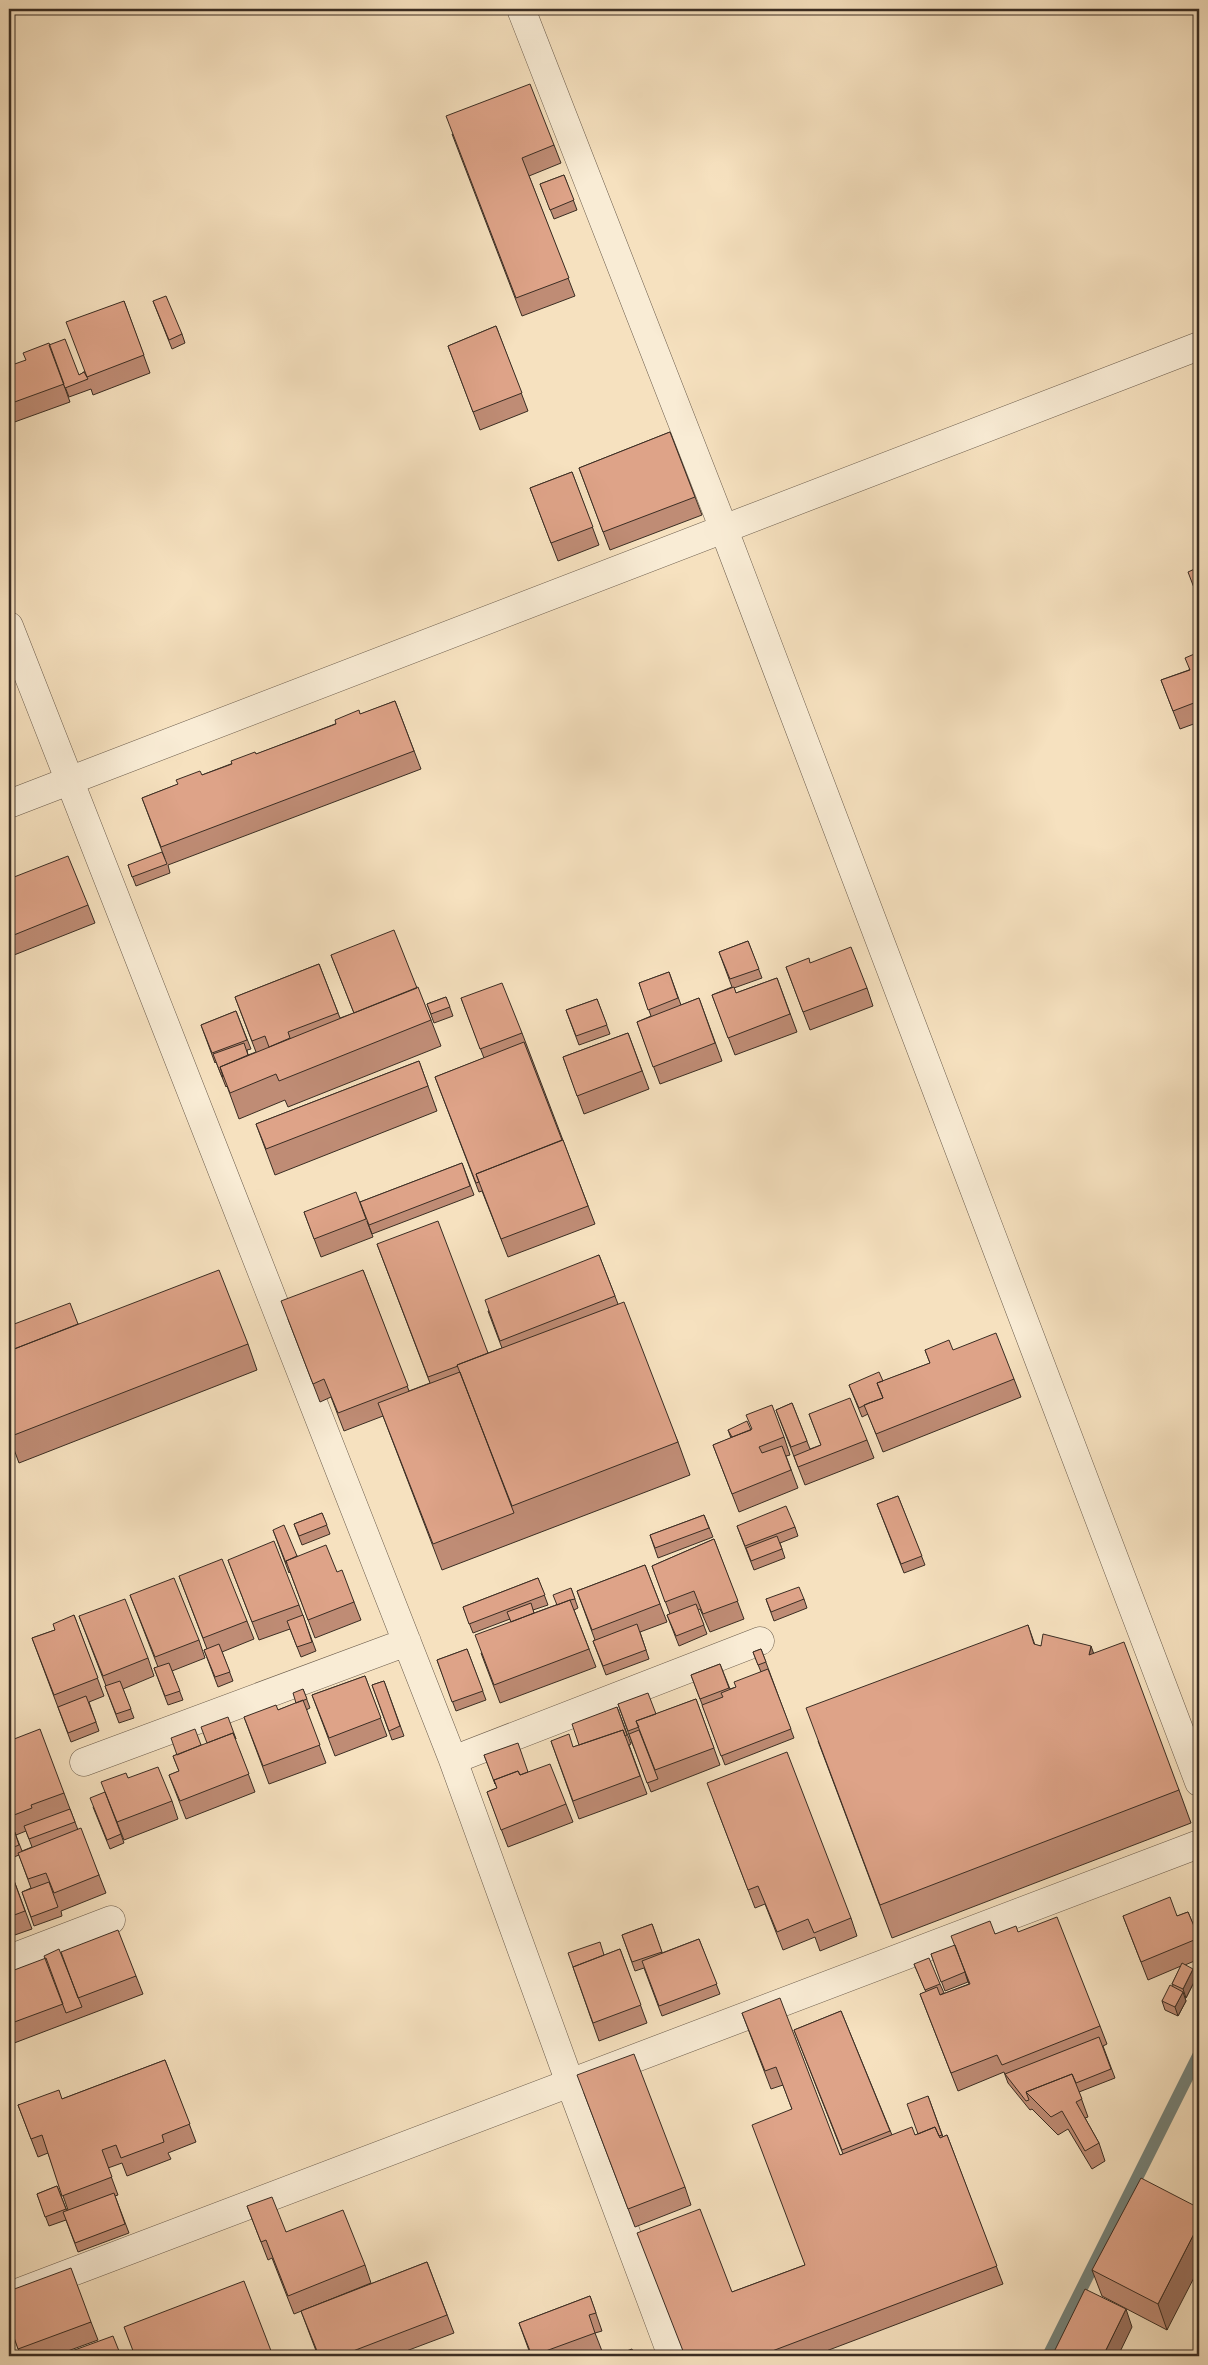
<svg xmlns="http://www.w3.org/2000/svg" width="1208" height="2365" font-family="'IM FELL DW Pica',serif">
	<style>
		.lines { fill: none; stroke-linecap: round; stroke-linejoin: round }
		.stream { stroke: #75837b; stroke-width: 12 }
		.minor-casing { stroke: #695a4a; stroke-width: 29 }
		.minor { stroke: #f9ecd5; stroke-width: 28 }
		.wall { fill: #bf8c75; stroke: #3a2d23 }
		.shaded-wall { fill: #9b725f; stroke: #3a2d23 }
		.building { fill: #dea388; stroke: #3a2d23 }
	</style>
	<rect width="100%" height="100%" fill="#f6e1bf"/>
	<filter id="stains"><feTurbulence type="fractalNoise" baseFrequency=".004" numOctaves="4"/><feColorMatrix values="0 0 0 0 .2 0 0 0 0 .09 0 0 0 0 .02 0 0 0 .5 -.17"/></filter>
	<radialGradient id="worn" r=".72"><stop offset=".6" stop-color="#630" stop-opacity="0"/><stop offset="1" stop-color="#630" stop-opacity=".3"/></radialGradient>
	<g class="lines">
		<path class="stream" d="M1048,2356L1199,2054"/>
		<g class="minor-casing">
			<path id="minor" d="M521,9L723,527L1199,1782
				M9,626L453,1760L570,2083L672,2356
				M9,804L1199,346
				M453,1760L760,1641
				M84,1762L407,1642
				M9,1959L111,1920
				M9,2296L1199,1844"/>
		</g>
		<use href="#minor" class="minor"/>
	</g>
	<path class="wall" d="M452,134L554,145L561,163L529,176L575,296L522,316Z
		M564,175L577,210L554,219L540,184Z
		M124,301L150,373L93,395L91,389L69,397L56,363L70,402L9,424V378L11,377L26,360L50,348L79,375L84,372Z
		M153,301L182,334L185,343L172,349Z
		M496,326L528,411L480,430L448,346Z
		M670,432L702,515L610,550L579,468Z
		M572,472L599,545L558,561L530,488Z
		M1199,652V722L1180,729L1161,680L1189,670Z
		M395,701L421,769L168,865L170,873L136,886L128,865L165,859L142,798Z
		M9,879L88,905L95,923L9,957Z
		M748,941L762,978L734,988L736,993L777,978L797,1032L735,1055L712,995L732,987L719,952Z
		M331,955L417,988L431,1020L441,1046L288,1107L285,1100L239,1119L227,1086L226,1087L216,1062L215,1063L201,1025L236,1011L251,1049L247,1050L248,1055L256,1052L235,997L319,964L340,1018L354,1013Z
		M786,967L867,988L873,1006L810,1030Z
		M669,972L681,1005L699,998L722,1061L660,1084L637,1022L651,1016L639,983Z
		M446,997L453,1016L434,1023L427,1004Z
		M461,998L522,1033L595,1224L508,1257L482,1191L479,1192L435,1077L484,1058Z
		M597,999L610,1034L579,1045L566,1010Z
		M628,1033L649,1089L584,1114L563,1057Z
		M419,1061L437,1111L275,1175L256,1124Z
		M462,1163L474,1195L372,1234L367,1221L373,1237L321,1257L304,1212L360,1202Z
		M377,1244L488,1353L502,1348L488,1311L599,1255L618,1304L678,1442L690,1475L442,1570L383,1416L344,1431L331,1397L320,1402L288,1319L363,1270L409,1391L430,1383Z
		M78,1324L248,1344L257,1370L19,1463L9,1436V1326Z
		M925,1350H953L1014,1379L1021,1397L883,1452L868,1414L862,1417L849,1385L883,1381L930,1363Z
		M792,1403L810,1449L821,1445L809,1414L867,1440L874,1458L805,1485L776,1410Z
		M728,1430H751L784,1437L790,1455L786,1456L798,1488L739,1512L713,1445L731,1438Z
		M898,1496L925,1565L904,1573L877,1504Z
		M322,1513L330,1534L302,1545L294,1524Z
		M704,1515L713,1537L658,1558L650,1535Z
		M737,1526L795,1527L798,1536L780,1543L785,1558L754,1570Z
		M273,1530L297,1556L337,1572L354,1602L361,1620L315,1638L290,1572L289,1573Z
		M714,1539L744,1619L710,1632L700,1609L698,1610L707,1634L679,1646L667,1615L670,1614L652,1566Z
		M228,1560L299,1605L316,1651L301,1657L290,1629L259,1640Z
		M645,1565L667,1622L640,1632L649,1659L606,1675L593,1641L595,1640L577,1591Z
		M179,1576L247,1621L254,1639L222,1652L233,1681L218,1687L204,1650L207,1649Z
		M538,1578L548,1605L533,1610L534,1613L556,1605L571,1588L578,1608L574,1610L596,1667L500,1703L481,1653L511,1622L510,1619L473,1633L463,1607Z
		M130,1595L199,1640L205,1658L172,1671L183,1700L168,1705L154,1668L158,1667Z
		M766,1599H804L807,1608L774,1621Z
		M74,1615L104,1696L89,1702L99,1731L71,1742L32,1638L55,1630Z
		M79,1616L148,1658L154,1676L123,1689L134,1718L119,1723L105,1686H106Z
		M1028,1625L1035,1645L1041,1646L1094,1653L1179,1790L1191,1823L892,1938L818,1741Z
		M467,1649L486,1700L456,1711L437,1660Z
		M761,1649L794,1738L725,1765L691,1675L720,1664L730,1689L736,1687L761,1672L753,1652Z
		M365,1676L387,1736L335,1756L312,1695Z
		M384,1681L404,1736L392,1740L372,1685Z
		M303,1689L310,1708L306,1710L326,1763L269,1784L244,1717L278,1710L296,1703Z
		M696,1699L720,1765L651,1792L632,1743L618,1704L656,1714Z
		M617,1707L631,1744L629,1745L647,1794L579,1819L551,1741L573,1747L579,1745Z
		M9,1741L64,1793L78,1830L99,1875L106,1893L61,1911L62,1916L34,1926L22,1892L31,1888L19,1855L9,1859V1835L15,1833L22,1851L32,1847L26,1831L16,1835L15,1832L9,1834Z
		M201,1745L239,1749L255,1792L186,1819L169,1775L179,1771L173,1756Z
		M484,1755L528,1772L566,1804L573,1822L508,1847L487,1792L497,1788Z
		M128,1778L172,1801L178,1819L124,1840L116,1820L124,1843L110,1849L93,1807L105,1792Z
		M714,1801L851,1918L857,1936L820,1951L815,1937L783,1950L765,1904L755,1908Z
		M9,1867L32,1929L9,1937Z
		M1188,1912L1199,1939V1959L1185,1965L1196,1978L1186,1998H1185L1186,2001L1178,2016L1165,2010L1162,2001L1173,1986L1172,1984L1181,1966L1148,1980L1123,1916H1177Z
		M652,1924L662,1953L699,1939L720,1994L662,2016L644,1968L635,1971L622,1935Z
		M1018,1932L1100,2026L1107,2044L1103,2046L1115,2078L1079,2092L1088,2117L1085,2118L1099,2143L1105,2161L1092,2169L1068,2129L1058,2135L1032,2109L1030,2110L1008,2083L1004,2072L958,2091L920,1994L926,1992L914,1964L940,1984L944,1993L940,1995L969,1984L964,1969L968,1982L945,1991L931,1954L995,1934Z
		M620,1949L647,2023L599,2041L573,1967Z
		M64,1962L136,1976L143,1994L9,2045V1972Z
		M841,2011L892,2135H915L918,2134L928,2096L943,2137L947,2135L1003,2284L813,2356H685L732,2292L805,2265L792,2109L783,2085L771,2089L742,2013L840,2155L843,2154L794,2030Z
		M165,2060L196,2142L168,2153L171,2159L127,2176L122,2163L108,2168L118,2195L115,2196L129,2233L78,2252L66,2220L49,2226L37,2194L57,2186L67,2211L68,2210L48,2153L38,2157L18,2105L62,2099Z
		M584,2093L685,2187L691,2205L635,2227Z
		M247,2206L286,2232L365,2265L371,2283L294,2314L272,2258L268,2260Z
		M1199,2208L1167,2330L1102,2296L1092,2270Z
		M427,2262L454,2333L393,2356H318L301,2311Z
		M590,2296L602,2331L595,2333L602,2351L588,2356H531L519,2323Z
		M91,2322L98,2340L54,2356H21L9,2324Z"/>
	<path class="shaded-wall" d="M1091,1646L1103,1679L1089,1655Z
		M1193,1969L1196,1978L1186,1998L1183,1989Z
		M1183,1992L1186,2001L1178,2016L1175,2007Z
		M1199,2224V2268L1167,2330L1158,2304Z
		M1126,2309L1132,2327L1118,2356H1103Z"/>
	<path class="building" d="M530,84L554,145L522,158L569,278L516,298L446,116Z
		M564,175L574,200L550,210L540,184Z
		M166,296L182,334L169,340L153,301Z
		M124,301L144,355L87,377L66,322Z
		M496,326L522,393L473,412L448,346Z
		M65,339L79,375L84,372L88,379L65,388L49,345Z
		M49,343L64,384L9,404V378L11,377L9,372V366L26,360L23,353Z
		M670,432L695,497L603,532L579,468Z
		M572,472L593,527L551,543L530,488Z
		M1199,567V601L1188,572Z
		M1199,652V701L1173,711L1161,680L1190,670L1185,658Z
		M395,701L414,751L161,847L142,798L178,784L176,780L200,771L202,775L232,764L231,761L255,752L256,754L336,724L335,720L359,710L360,714Z
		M162,852L167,864L132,877L128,865Z
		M68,856L88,905L9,937V879Z
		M394,930L417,988L354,1013L331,955Z
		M748,941L759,969L730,979L719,952Z
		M851,947L867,988L803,1012L786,967L809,958L810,963Z
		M319,964L338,1013L288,1032L290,1038L269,1047L265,1036L252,1041L235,997Z
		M669,972L678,998L648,1010L639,983Z
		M777,978L790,1014L728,1038L712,995L734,987L736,993Z
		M502,983L522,1033L480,1049L461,998Z
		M418,987L431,1020L279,1081L276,1074L230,1093L220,1067Z
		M446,997L450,1007L431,1014L427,1004Z
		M699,998L715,1043L653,1067L637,1022Z
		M597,999L607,1025L576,1036L566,1010Z
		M236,1011L247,1040L212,1053L201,1025Z
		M628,1033L642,1071L577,1096L563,1057Z
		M524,1042L562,1140L476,1174L479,1182L476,1183L435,1077Z
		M244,1043L248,1055L220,1067L223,1077H222L213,1054Z
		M419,1061L428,1086L266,1149L256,1124Z
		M563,1140L588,1206L501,1239L476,1174Z
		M462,1163L470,1186L369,1225L360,1202Z
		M356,1192L366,1219L314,1239L304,1212Z
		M438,1221L488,1353L457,1365L458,1366L428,1377L377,1244Z
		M599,1255L615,1296L500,1341L485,1300Z
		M219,1270L248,1344L9,1437V1351Z
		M363,1270L408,1386L338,1413L324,1379L313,1384L281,1301Z
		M624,1302L678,1442L512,1506L457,1365Z
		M70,1303L78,1324L9,1351V1326Z
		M996,1333L1014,1379L876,1434L864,1405L883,1398L877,1383L930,1363L925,1350L949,1340L953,1350Z
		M460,1372L514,1513L433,1544L378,1403Z
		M879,1372L883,1381L877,1383L883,1398L869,1403L859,1408L849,1385Z
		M850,1398L867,1440L798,1467L794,1456L821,1445L809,1414Z
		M792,1403L807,1441L791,1447L776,1410Z
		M772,1405L784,1437L759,1447L762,1453L782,1446L791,1470L732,1494L713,1445L752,1429L746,1415Z
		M747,1421L751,1430L732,1437L728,1430Z
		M898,1496L922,1556L901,1564L877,1504Z
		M786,1506L795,1527L745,1546L737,1526Z
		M322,1513L327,1525L299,1536L294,1524Z
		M704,1515L709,1528L655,1548L650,1535Z
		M284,1525L297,1556L286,1561L287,1563H286L273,1530Z
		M777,1536L782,1549L751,1561L746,1548Z
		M714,1539L738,1601L703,1614L694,1591L665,1602L652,1566Z
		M274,1541L299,1605L252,1622L228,1560Z
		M326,1545L337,1572L342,1570L354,1602L308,1620L286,1561Z
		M222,1559L247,1621L203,1638L179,1576Z
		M645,1565L660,1604L592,1630L577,1591Z
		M174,1578L199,1640L155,1657L130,1595Z
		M538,1578L545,1595L469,1624L463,1607Z
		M799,1587L804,1599L771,1612L766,1599Z
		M571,1588L575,1599L570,1600L557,1605L553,1595Z
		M125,1599L148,1658L103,1676L79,1616Z
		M570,1600L589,1649L494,1685L475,1635Z
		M531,1603L534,1613L511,1622L507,1612Z
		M696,1604L704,1625L676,1636L667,1615Z
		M74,1615L98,1678L54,1695L32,1638L55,1630L53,1624Z
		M303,1615L312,1642L297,1647L287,1621Z
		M637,1624L646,1650L603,1666L593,1641Z
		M1028,1625L1034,1644L1041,1646L1043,1634L1091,1646L1089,1655L1124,1642L1179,1790L880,1905L806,1708Z
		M219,1644L230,1672L215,1677L204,1650Z
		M467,1649L483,1691L452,1702L437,1660Z
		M761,1649L766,1662L758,1665L753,1652Z
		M169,1663L180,1691L165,1696L154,1668Z
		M720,1664L729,1688L700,1699L691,1675Z
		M768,1669L791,1729L721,1756L702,1705L723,1697L721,1693L736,1687L734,1682Z
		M365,1676L381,1718L329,1738L312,1695Z
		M120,1681L131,1709L116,1714L105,1686Z
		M384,1681L400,1726L389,1731L372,1685Z
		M303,1689L307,1699L296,1703L293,1693Z
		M648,1693L656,1714L636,1721L639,1727L628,1731L618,1704Z
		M86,1696L96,1722L68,1733L58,1707Z
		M696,1699L714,1748L655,1770L636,1721Z
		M303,1700L320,1745L263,1766L244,1717L276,1705L278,1710Z
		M617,1707L627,1735L625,1736L623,1730L579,1745L572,1724Z
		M228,1717L236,1739L233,1733L207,1743L201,1727Z
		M40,1729L64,1793L31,1805L32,1808L9,1817V1741Z
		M195,1729L201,1745L177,1755L171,1738Z
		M623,1730L640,1776L573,1801L551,1741L569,1734L573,1747Z
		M639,1730L658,1779L647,1783L629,1734Z
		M233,1733L249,1774L180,1801L169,1775L179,1771L173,1756Z
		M518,1743L528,1772L520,1775L518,1771L494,1780L495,1784L484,1755Z
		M787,1752L851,1918L814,1933L808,1919L777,1932L758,1886L748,1890L707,1783Z
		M550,1764L566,1804L501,1830L487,1792L497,1788L494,1780L518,1771L520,1775Z
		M158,1767L172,1801L117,1822L101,1782L126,1773L128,1778Z
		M105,1792L121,1834L107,1840L90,1798Z
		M70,1809L75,1822L29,1839L24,1826Z
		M81,1828L99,1875L54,1893L46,1873L28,1879L18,1853Z
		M15,1833L19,1845L9,1849V1835Z
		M9,1867L25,1911L9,1917Z
		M49,1882L58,1907L31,1917L22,1892Z
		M1170,1897L1177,1916L1188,1912L1199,1938L1141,1962L1123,1916Z
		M1057,1917L1100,2026L1002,2065L997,2055L951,2073L920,1994L937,1987L940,1995L970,1984L951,1936L990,1921L995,1934L1016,1926L1018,1932Z
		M652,1924L662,1952L632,1962L622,1935Z
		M118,1930L136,1976L78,1998L61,1952Z
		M699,1939L717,1984L659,2006L642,1961Z
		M600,1942L604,1955L573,1967L568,1953Z
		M955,1945L965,1972L941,1982L931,1954Z
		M59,1949L82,2007L66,2013L44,1956Z
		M620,1949L641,2005L593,2023L573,1967Z
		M46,1958L63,2004L9,2024V1972Z
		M929,1958L940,1984L925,1990L914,1964Z
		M1182,1963L1193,1969L1183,1989L1172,1984Z
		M1170,1985L1183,1992L1175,2007L1162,2001Z
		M780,1998L840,2155L912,2127L915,2135L935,2127L940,2138L947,2135L997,2266L759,2356H685L637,2233L700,2209L732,2292L805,2265L752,2125L792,2109L776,2067L765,2071L742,2013Z
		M841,2011L890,2131L842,2150L794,2030Z
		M1099,2037L1111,2069L1076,2083L1072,2074L1026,2092L1029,2100L1026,2101L1005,2074Z
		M634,2054L685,2187L628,2209L577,2075Z
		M165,2060L190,2124L162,2135L164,2142L121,2158L116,2145L102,2150L112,2177L62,2196L42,2135L31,2139L18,2105L59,2090L62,2099Z
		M1072,2074L1082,2099L1076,2102L1099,2143L1085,2151L1062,2111L1051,2117L1026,2092Z
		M928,2096L942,2135L939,2136L935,2127L918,2134L907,2104Z
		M1141,2178L1199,2208V2224L1158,2304L1092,2270Z
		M57,2186L66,2209L45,2217L37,2194Z
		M114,2193L125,2224L75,2243L63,2212Z
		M272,2197L286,2232L343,2210L365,2265L288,2296L266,2240L261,2242L247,2206Z
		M427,2262L447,2315L340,2356H319L301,2311Z
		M71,2268L91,2322L18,2349L9,2323V2291Z
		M244,2281L273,2356H135L124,2327Z
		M1085,2289L1126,2309L1103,2356H1052Z
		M590,2296L596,2313L589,2315L595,2333L532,2356L519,2323Z
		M113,2336L121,2356H58Z
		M632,2349L635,2356H613Z
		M359,2350L362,2356H343Z"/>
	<rect width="1208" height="2365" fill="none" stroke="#f6e1bf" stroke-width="30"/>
	<rect x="10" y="10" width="1188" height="2345" fill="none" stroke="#3a2d23" stroke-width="2.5"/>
	<rect x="15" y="15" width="1178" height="2335" fill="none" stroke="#3a2d23"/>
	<rect width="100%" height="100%" filter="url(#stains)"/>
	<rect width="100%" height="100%" fill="url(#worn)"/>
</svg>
